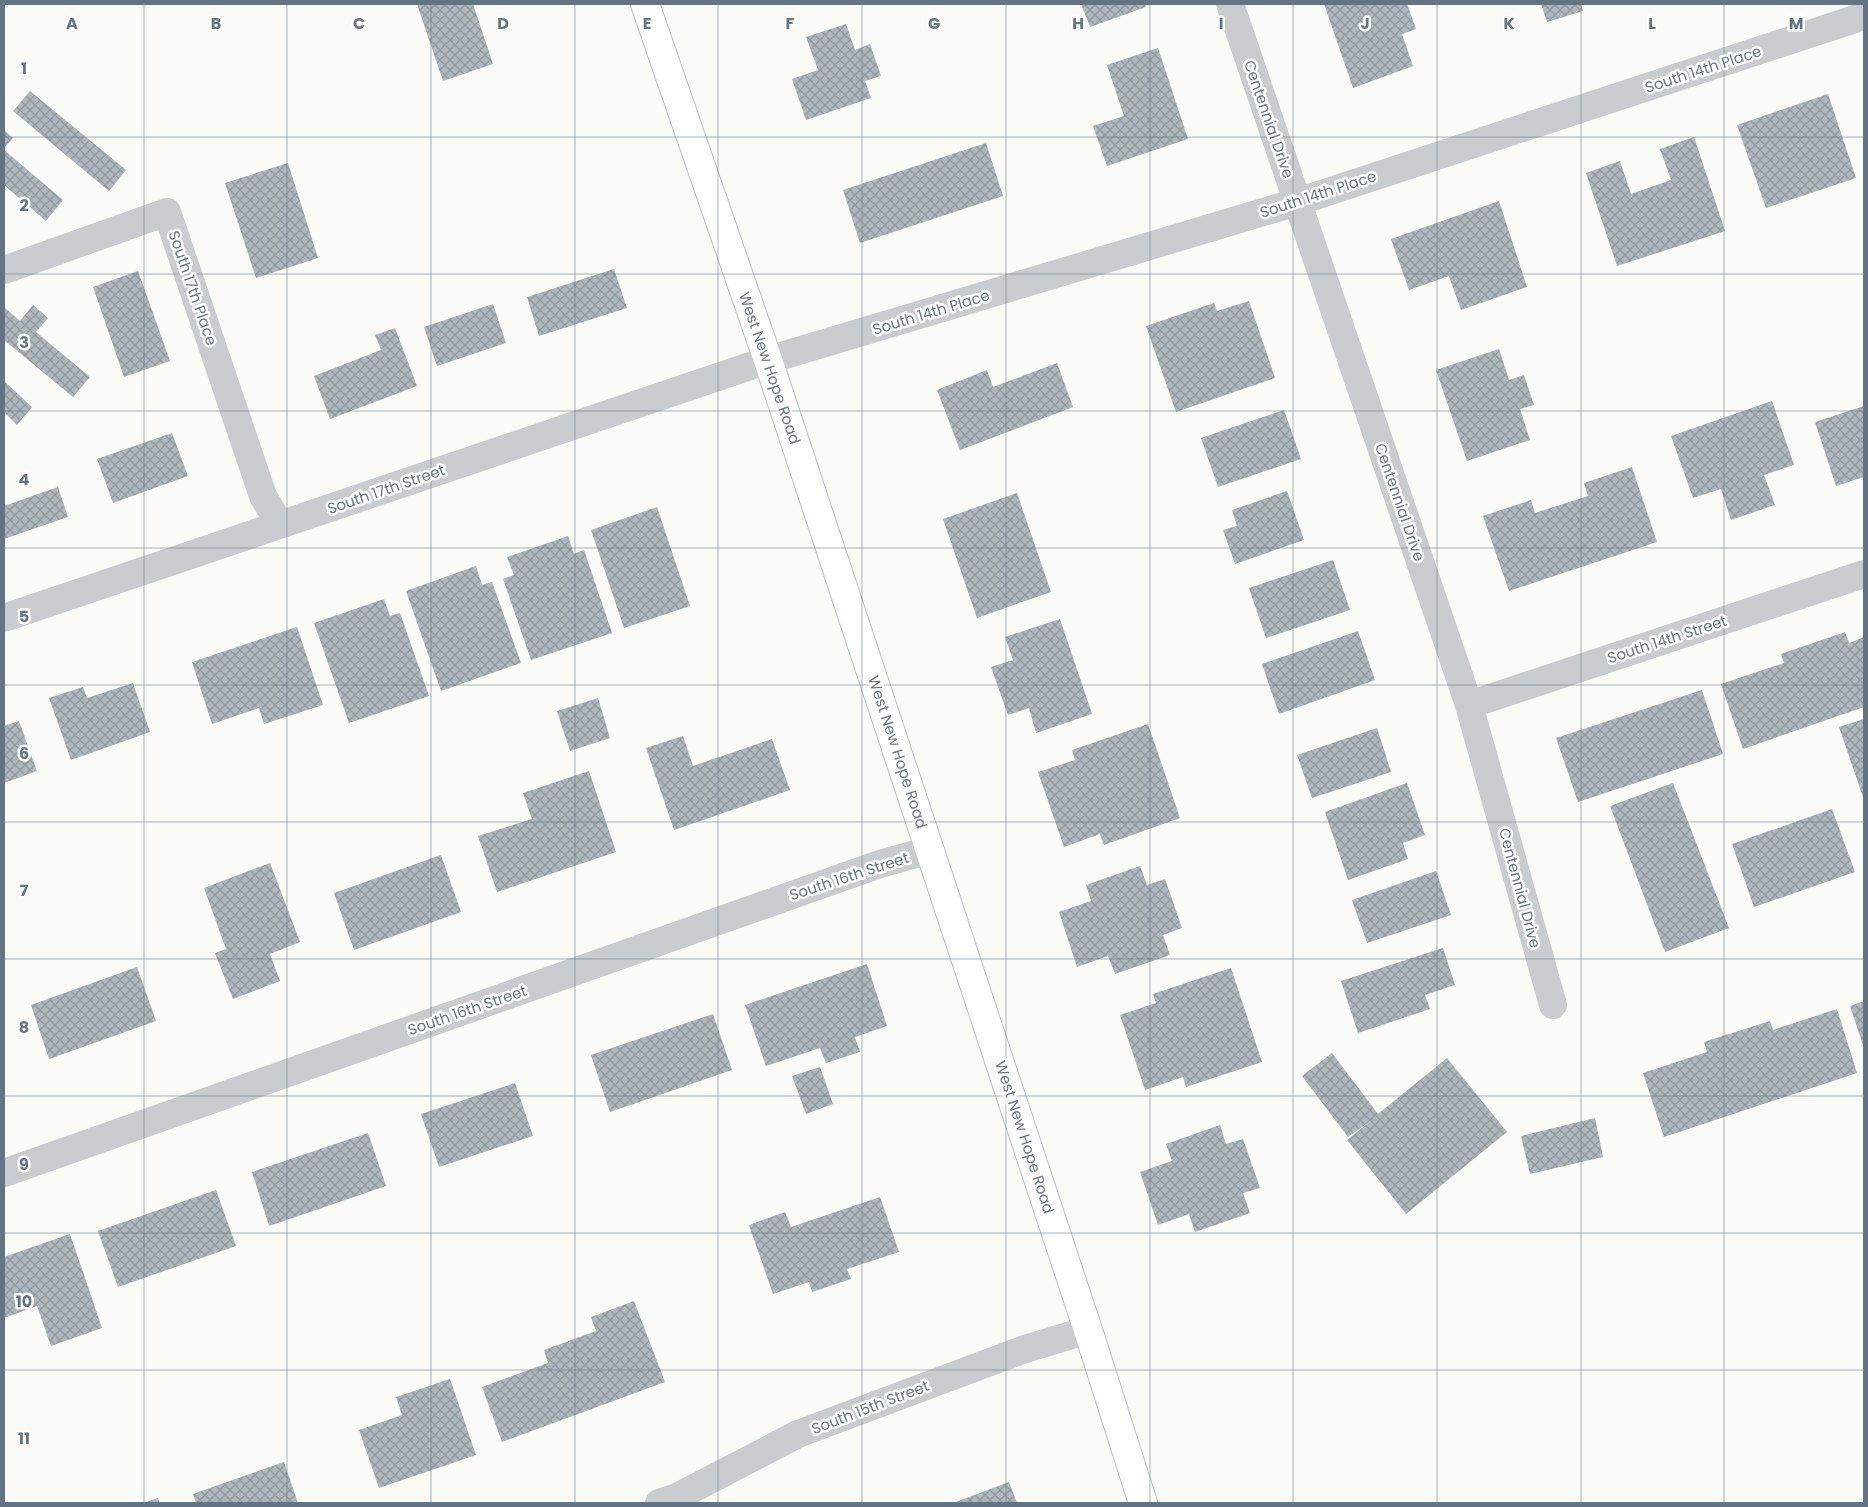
<svg xmlns="http://www.w3.org/2000/svg" width="1868" height="1507" font-family="Poppins,sans-serif">
	<style>
		.building { fill: url(#building-cross-hatch) }
		.lines { fill: none; stroke-linecap: round; stroke-linejoin: round }
		.secondary-casing { stroke: #babfc4; stroke-width: 30 }
		.street { stroke: #c8cccf; stroke-width: 28 }
		.secondary { stroke: #fff; stroke-width: 28 }
		.grid { fill: none; stroke: #637584; stroke-width: 1; stroke-opacity: 0.55 }
		.labels { text-anchor: middle; dominant-baseline: central; stroke-width: 5; stroke-linejoin: round; paint-order: stroke }
		.street-label { font-size: 15px; fill: #637584; stroke: #fff }
		.grid-label { font-size: 16px; text-anchor: middle; font-weight: bold; fill: #637584; stroke: #fff; stroke-width: 5; stroke-linejoin: round; paint-order: stroke }
	</style>
	<defs>
		<pattern id="building-cross-hatch" width="8" height="8" patternUnits="userSpaceOnUse" patternTransform="scale(1.25)"><rect width="8" height="8" fill="#aeb7bc"/><path d="M0 0l8 8M0 8l8-8" fill="none" stroke="#91999e"/></pattern>
	</defs>
	<rect width="100%" height="100%" fill="#fafaf7"/>
	<path class="building" d="M417,4H473L493,64L443,81Z
		M1081,4H1145L1146,7L1090,27Z
		M1324,4H1407L1416,29L1402,34L1413,66L1353,88Z
		M1541,4H1581L1583,11L1547,22Z
		M846,24L855,50L870,44L881,76L865,81L871,98L806,120L792,79L818,70L806,37Z
		M1158,48L1188,139L1107,166L1093,126L1124,116L1107,65Z
		M30,91L126,170L109,191L13,111Z
		M1828,94L1856,178L1766,208L1737,125Z
		M4,130L13,138L4,148Z
		M1694,137L1725,231L1617,266L1586,173L1620,161L1631,194L1671,180L1660,149Z
		M986,143L1003,196L860,243L843,190Z
		M4,150L63,200L46,221L4,185Z
		M288,163L318,258L256,278L225,183Z
		M1499,201L1527,287L1461,310L1449,276L1409,290L1391,239Z
		M614,269L627,308L539,336L527,297Z
		M138,271L170,361L124,377L93,287Z
		M1249,301L1275,378L1176,412L1146,326L1214,303L1217,311Z
		M493,304L506,343L437,366L424,327Z
		M33,305L48,318L36,332L90,377L73,397L4,340V307L20,321Z
		M395,328L417,386L330,419L314,376L381,350L375,335Z
		M1499,349L1509,380L1524,375L1534,405L1520,409L1530,440L1467,461L1436,370Z
		M1057,363L1073,407L960,450L937,390L987,370L993,387Z
		M4,381L32,407L17,425L4,412Z
		M1772,401L1794,465L1764,475L1775,505L1731,520L1721,489L1693,498L1671,436Z
		M1864,406V477L1836,486L1815,422Z
		M1284,410L1301,459L1218,487L1201,438Z
		M172,433L188,476L113,503L97,459Z
		M1632,467L1657,542L1509,591L1483,516L1531,500L1535,513L1588,496L1584,483Z
		M58,487L68,517L4,539V506Z
		M1287,491L1304,540L1235,564L1223,530L1237,526L1232,510Z
		M1017,493L1051,592L977,618L943,519Z
		M657,507L690,606L624,628L591,530Z
		M568,536L574,554L584,550L612,633L531,660L503,579L514,575L507,557Z
		M1333,560L1350,610L1266,638L1249,588Z
		M476,566L482,585L492,582L521,663L441,691L406,591Z
		M384,599L390,616L400,613L429,696L349,723L314,623Z
		M1060,619L1092,714L1036,733L1029,708L1008,715L991,667L1013,660L1005,637Z
		M297,627L323,705L264,724L259,708L212,724L192,662Z
		M1358,631L1375,680L1279,714L1262,664Z
		M1845,632L1849,643L1864,637V707L1743,749L1721,684L1784,663L1781,654Z
		M133,683L150,732L71,760L49,698L83,687L87,698Z
		M1702,690L1723,754L1578,802L1556,738Z
		M598,698L610,738L570,751L557,711Z
		M1864,719V800L1839,727Z
		M19,721L37,771L4,783V726Z
		M1148,724L1180,818L1104,845L1100,834L1064,847L1038,772L1075,760L1072,750Z
		M1377,728L1391,772L1312,798L1297,755Z
		M683,736L693,766L772,739L790,790L674,830L646,748Z
		M589,771L616,852L497,892L478,836L532,819L523,793Z
		M1407,783L1425,835L1403,843L1408,859L1348,880L1325,812Z
		M1673,783L1729,928L1665,952L1610,806Z
		M1832,809L1855,872L1754,907L1732,844Z
		M441,855L461,912L354,950L334,893Z
		M270,863L300,942L270,954L280,981L233,999L215,953L226,949L204,888Z
		M1140,866L1147,885L1165,879L1182,928L1163,935L1170,955L1115,974L1108,956L1077,967L1059,912L1091,901L1086,885Z
		M1436,871L1451,915L1367,943L1352,900Z
		M1443,948L1455,985L1425,995L1430,1009L1358,1033L1341,981Z
		M867,964L887,1026L855,1037L860,1052L826,1063L820,1048L766,1066L745,1005Z
		M137,967L156,1021L49,1059L31,1005Z
		M1231,968L1262,1062L1186,1087L1183,1077L1145,1090L1120,1015L1156,1003L1153,994Z
		M1864,1001V1048L1850,1006Z
		M1837,1009L1857,1073L1664,1137L1643,1073L1707,1052L1704,1042L1770,1021L1773,1030Z
		M713,1014L732,1070L610,1112L591,1055Z
		M1332,1053L1378,1114L1447,1058L1507,1132L1406,1214L1347,1140L1372,1120L1348,1137L1302,1076Z
		M820,1067L833,1104L806,1114L792,1076Z
		M515,1083L533,1136L439,1167L421,1114Z
		M1595,1118L1603,1157L1530,1174L1521,1136Z
		M1220,1125L1226,1144L1243,1139L1260,1188L1243,1193L1250,1213L1195,1232L1189,1214L1158,1225L1140,1172L1172,1161L1166,1144Z
		M368,1133L386,1186L269,1226L252,1172Z
		M216,1190L236,1246L118,1287L98,1231Z
		M880,1197L899,1252L847,1269L851,1279L812,1292L809,1282L773,1294L749,1225L785,1212L791,1227Z
		M70,1234L102,1328L51,1346L37,1306L4,1318V1257Z
		M634,1301L665,1382L502,1442L482,1387L548,1363L544,1350L596,1331L591,1317Z
		M450,1379L476,1455L379,1488L359,1430L402,1415L396,1397Z
		M284,1462L298,1503H196L193,1494Z
		M1009,1482L1017,1503H953Z
		M158,1498L160,1503H143Z"/>
	<g class="lines">
		<g class="secondary-casing">
			<path id="secondary" d="M645,4L768,360L1088,1330L1143,1503"/>
		</g>
		<path class="street" d="M1230,4L1469,705L1553,1005
			M4,270L167,212L263,496L280,525
			M4,618L768,360L1297,202L1864,16
			M1469,705L1864,574
			M4,1173L880,864L930,850
			M659,1503L677,1497L798,1434L1022,1350L1088,1330"/>
		<use href="#secondary" class="secondary"/>
	</g>
	<path class="grid" d="M144,4V1503M287,4V1503M431,4V1503M575,4V1503M718,4V1503M862,4V1503M1006,4V1503M1150,4V1503M1293,4V1503M1437,4V1503M1581,4V1503M1724,4V1503M4,137H1864M4,274H1864M4,411H1864M4,548H1864M4,685H1864M4,822H1864M4,959H1864M4,1096H1864M4,1233H1864M4,1370H1864"/>
	<g class="labels">
		<g class="street-label">
			<text transform="translate(1703 69) rotate(-18)">South 14th Place</text>
			<text transform="translate(1269 119) rotate(71)">Centennial Drive</text>
			<text transform="translate(1318 194) rotate(-18)">South 14th Place</text>
			<text transform="translate(193 288) rotate(71)">South 17th Place</text>
			<text transform="translate(931 312) rotate(-17)">South 14th Place</text>
			<text transform="translate(770 368) rotate(71)">West New Hope Road</text>
			<text transform="translate(386 489) rotate(-19)">South 17th Street</text>
			<text transform="translate(1400 502) rotate(71)">Centennial Drive</text>
			<text transform="translate(1667 639) rotate(-18)">South 14th Street</text>
			<text transform="translate(898 752) rotate(72)">West New Hope Road</text>
			<text transform="translate(849 876) rotate(-18)">South 16th Street</text>
			<text transform="translate(1520 888) rotate(75)">Centennial Drive</text>
			<text transform="translate(467 1010) rotate(-19)">South 16th Street</text>
			<text transform="translate(1025 1137) rotate(72)">West New Hope Road</text>
			<text transform="translate(870 1407) rotate(-21)">South 15th Street</text>
		</g>
	</g>
	<g class="grid-label">
		<text x="72" y="29">A</text>
		<text x="216" y="29">B</text>
		<text x="359" y="29">C</text>
		<text x="503" y="29">D</text>
		<text x="647" y="29">E</text>
		<text x="790" y="29">F</text>
		<text x="934" y="29">G</text>
		<text x="1078" y="29">H</text>
		<text x="1221" y="29">I</text>
		<text x="1365" y="29">J</text>
		<text x="1509" y="29">K</text>
		<text x="1652" y="29">L</text>
		<text x="1796" y="29">M</text>
		<text x="24" y="74">1</text>
		<text x="24" y="211">2</text>
		<text x="24" y="348">3</text>
		<text x="24" y="485">4</text>
		<text x="24" y="622">5</text>
		<text x="24" y="759">6</text>
		<text x="24" y="896">7</text>
		<text x="24" y="1033">8</text>
		<text x="24" y="1170">9</text>
		<text x="24" y="1307">10</text>
		<text x="24" y="1444">11</text>
	</g>
	<rect width="1868" height="1507" fill="none" stroke="#637584" stroke-width="10"/>
</svg>
